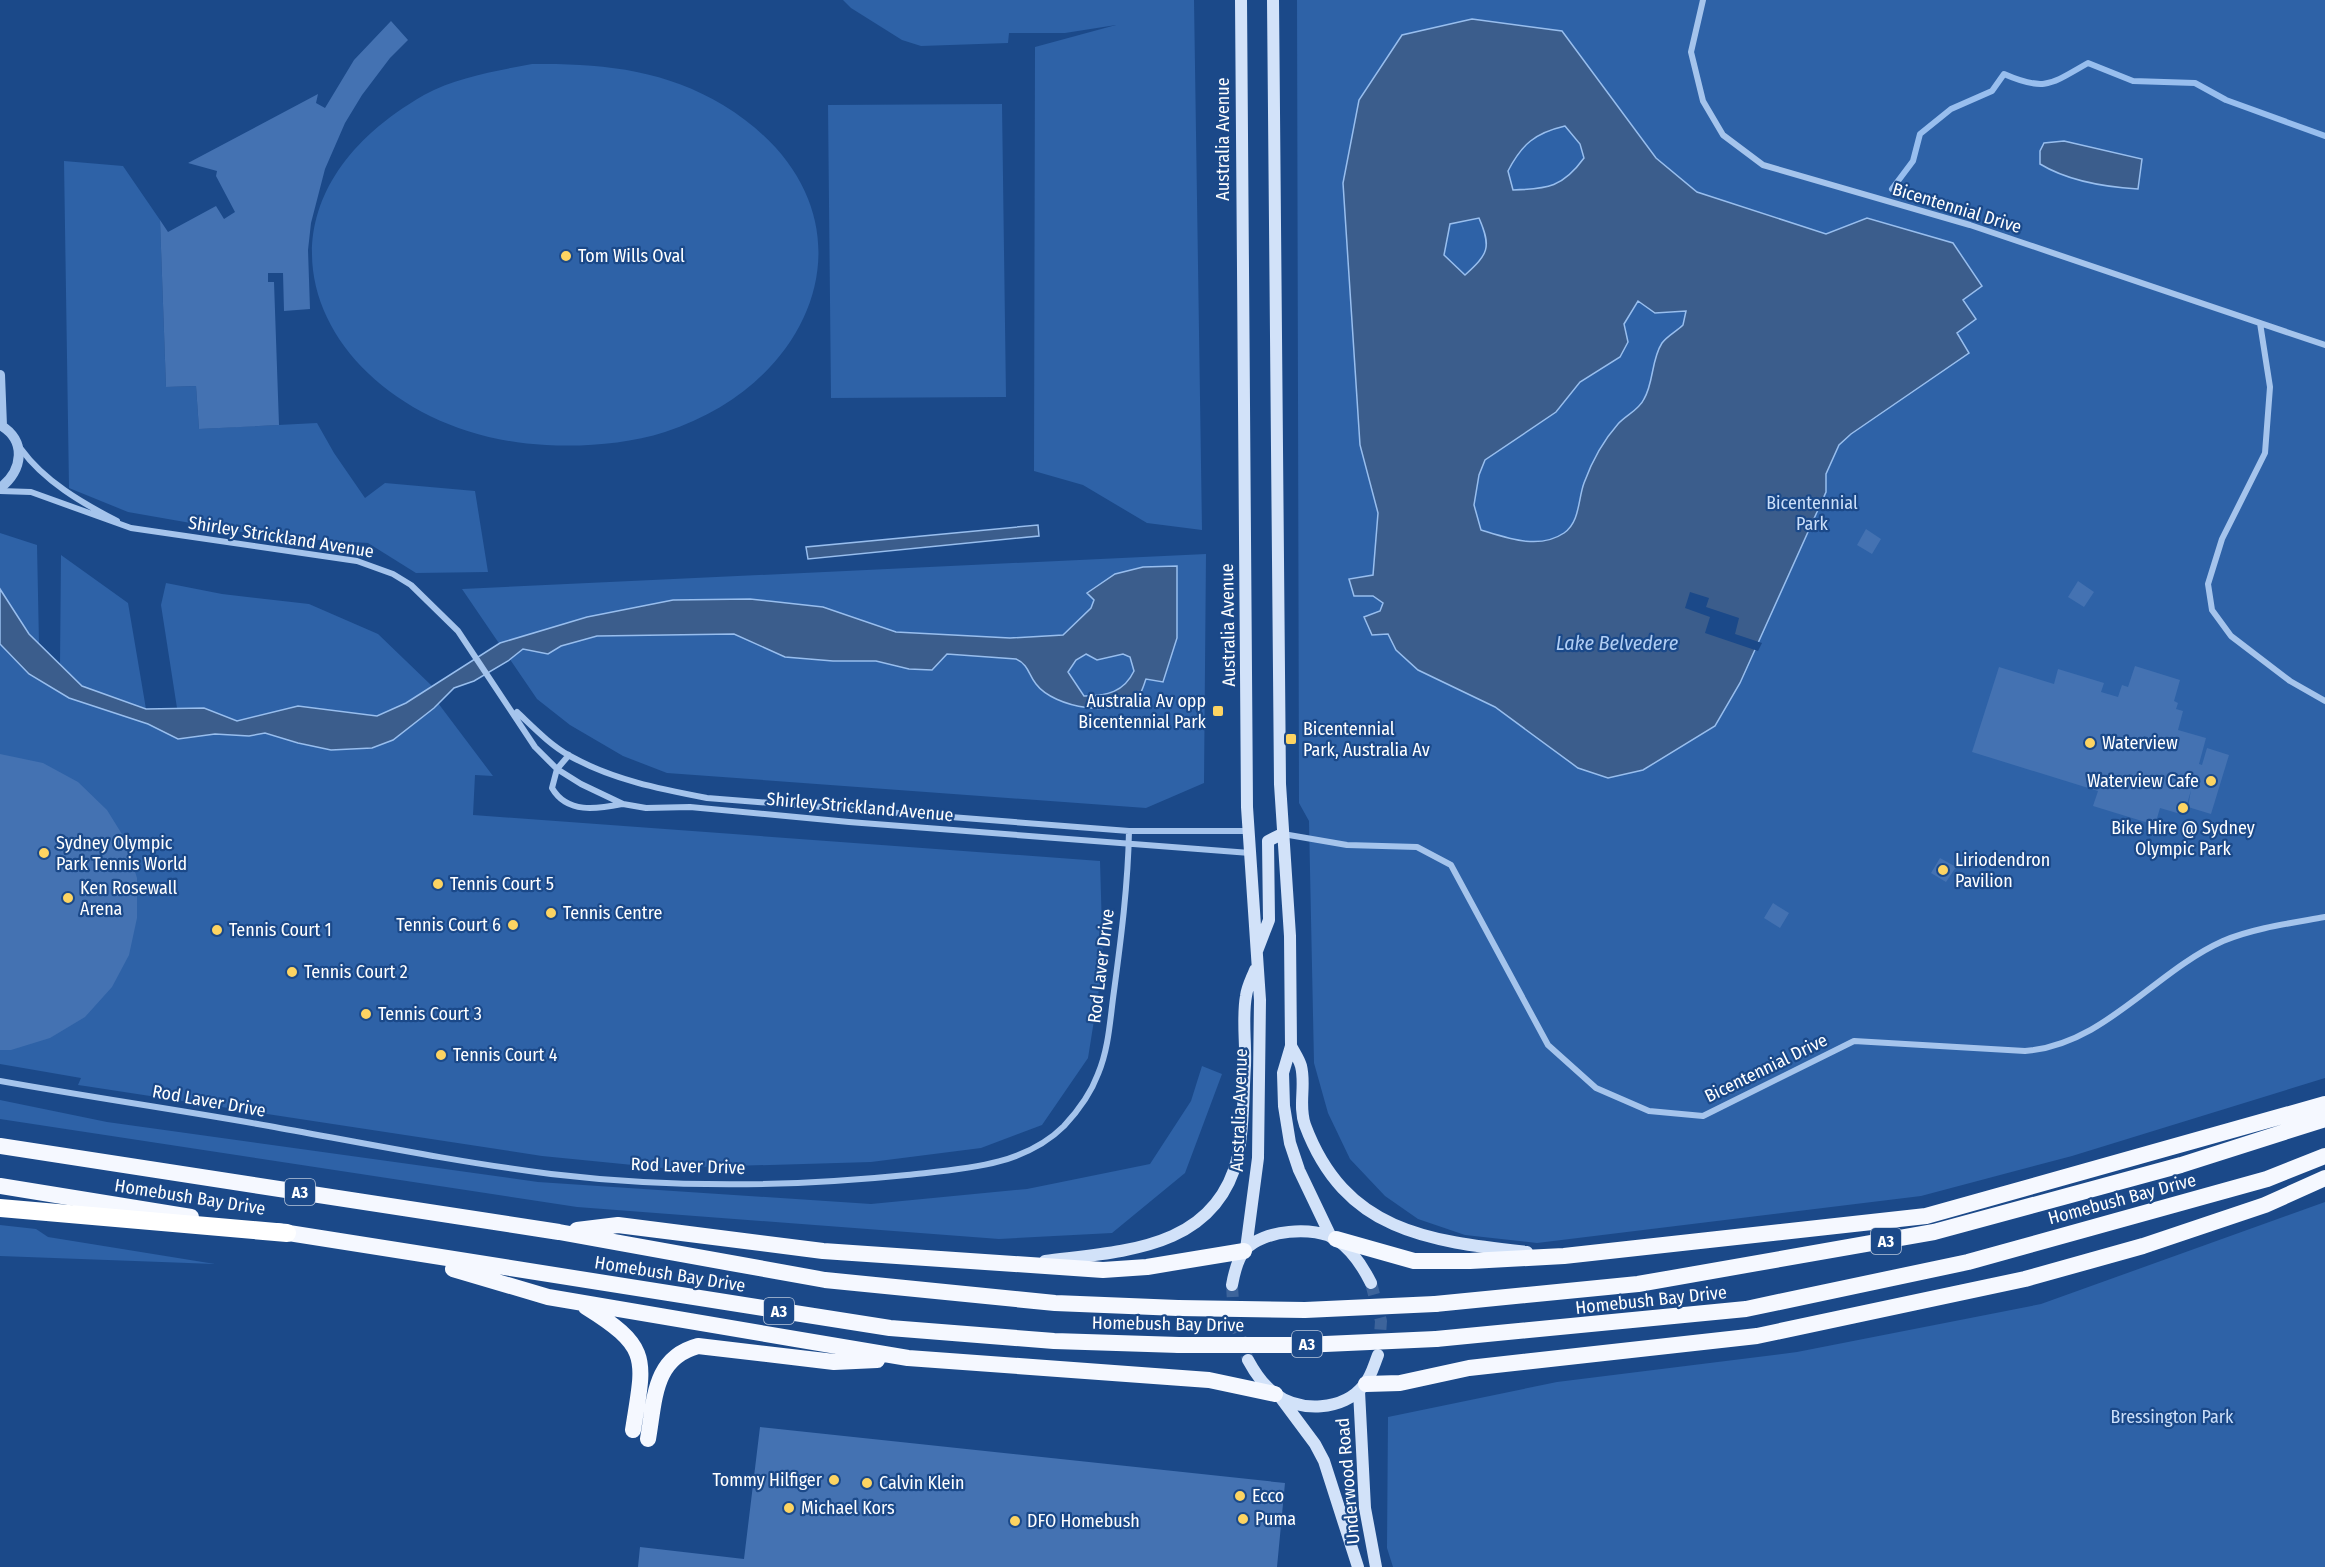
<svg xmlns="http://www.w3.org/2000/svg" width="2325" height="1567" font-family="'Fira Sans Condensed',sans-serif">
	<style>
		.green { fill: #2e62a7 }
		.water { fill: #3b5d8c; stroke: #98beee; stroke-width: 1.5; fill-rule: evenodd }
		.pier { fill: #1b4989 }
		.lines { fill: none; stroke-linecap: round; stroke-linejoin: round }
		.stream { stroke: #98beee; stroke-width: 6 }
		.building { fill: #4472b2 }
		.secondary-tunnel { stroke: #3d649b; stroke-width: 12; stroke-dasharray: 12 6; stroke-linecap: butt }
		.minor { stroke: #a5c4ec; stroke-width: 6 }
		.tertiary { stroke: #a5c4ec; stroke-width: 10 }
		.secondary { stroke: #d2e2f9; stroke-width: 12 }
		.trunk { stroke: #f5f8ff; stroke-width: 16 }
		.motorway { stroke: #fff; stroke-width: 18 }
		.trunk-bridge { stroke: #f5f8ff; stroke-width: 16 }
		.poi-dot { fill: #fdd462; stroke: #1b4989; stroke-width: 2 }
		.labels { text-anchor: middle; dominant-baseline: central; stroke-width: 4.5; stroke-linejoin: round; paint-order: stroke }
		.shield { fill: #1b4989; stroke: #bbc8dc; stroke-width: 1.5 }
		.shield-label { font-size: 16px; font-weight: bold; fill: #fff }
		.street-label { font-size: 18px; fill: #fff; stroke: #1b4989 }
		.poi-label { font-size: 18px; fill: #fff; stroke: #1b4989; text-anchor: start }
		.park-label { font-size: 18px; fill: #cbdff9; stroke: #1b4989 }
		.water-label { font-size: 20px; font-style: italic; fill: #b1cef4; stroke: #1b4989 }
	</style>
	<rect width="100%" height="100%" fill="#1b4989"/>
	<path class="green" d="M843,0H1194L1202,530L1147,523L1083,485L1034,471L1035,47L1116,25L1065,33H1009L1008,43L921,46L902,40L851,8Z
		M1297,0H2325V1078L2072,1156L1921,1196L1537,1243L1465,1235L1418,1219L1385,1196L1350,1159L1328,1113L1314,1063L1309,821L1299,803Z
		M532,64C599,63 664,69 723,105C883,203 827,379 665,432C627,444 585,447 546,445C335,435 208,219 424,95C457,77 496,71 532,64Z
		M1002,104L1006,397L831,398L828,105Z
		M64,161L123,166L160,220L166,387L196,386L199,429L317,423L334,453L365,498L385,483L475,491L488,572L416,573L368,543L271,537L128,512L69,488Z
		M0,533L37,545L39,644L29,634L0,589Z
		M1206,554L1204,783L1146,808L667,773L623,756L570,725L537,699L462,589Z
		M61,555L128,603L146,709L82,686L60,664Z
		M166,583L222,594L309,604L378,634L432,686L405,704L377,716L298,706L237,722L204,708H177L161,605Z
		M0,644L29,674L69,698L148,724L178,739L215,734L249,736L265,733L298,743L331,750L371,748L438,703L493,776L475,775L473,815L1100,861L1103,964L1088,1058L1042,1125L981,1148L871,1162L663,1168L542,1156L85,1086L78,1085L81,1078L0,1064Z
		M1202,1066L1222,1074L1185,1173L1112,1233L999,1239L577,1207L0,1119V1100L107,1122L538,1182L871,1204L1027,1189L1150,1164L1191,1101Z
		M2325,1202V1567H1393L1387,1548L1388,1417L1557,1382L1797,1352L2041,1304Z
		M0,1225L36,1229L48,1237L215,1264L0,1256Z"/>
	<path class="water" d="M1472,19L1562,31L1656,158L1697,192L1826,234L1867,218L1953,243L1982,286L1963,300L1976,319L1957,333L1969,353L1851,434L1839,445L1826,474V492L1740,683L1715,726L1643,770L1608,778L1578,768L1495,707L1418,670L1396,650L1388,634L1372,635L1364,617L1380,611L1383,603L1373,596H1354L1349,579L1373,575L1378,513L1360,445L1343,183L1359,100L1402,35ZM1565,126L1580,144L1584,158C1563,187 1548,189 1513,190L1508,171C1522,144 1535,133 1565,126ZM1479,218C1492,248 1488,254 1465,275L1444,255L1450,224ZM1638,301L1655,313L1686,311L1683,325C1677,331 1667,336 1662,343C1651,360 1654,382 1644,399C1639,410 1626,415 1618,424C1602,442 1592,461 1584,483C1578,499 1580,522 1564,533C1539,550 1507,538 1481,530L1474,505L1479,475L1485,460L1556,412L1580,382L1620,357L1628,342L1624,324Z
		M2064,141L2142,159L2138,189C2105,187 2068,181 2040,164V151L2044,143Z
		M1038,525L1039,536L808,559L806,547Z
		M1177,566V638L1163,682L1146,679C1144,684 1142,692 1139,695C1118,719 1054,708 1036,684C1028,674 1029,665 1016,659L947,654L932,670L909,669L876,661H833L785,657L734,634L597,636L561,646L548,654L523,649L508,661L474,681L454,688L434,708L393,740L372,748L331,750L298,743L265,733L249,736L215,734L178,739L148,724L69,698L29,674L0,644V589L29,634L82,686L146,709L204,708L237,721L298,706L377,716L406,703L500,643L587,617L673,600L750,599L823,607L896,632L1010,638L1063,635L1091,608L1094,600L1087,593L1115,574L1143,567ZM1086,654L1097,660L1123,654L1130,657L1134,671C1124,692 1107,696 1084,696L1068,672L1076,660Z"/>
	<path class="pier" d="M1690,592L1709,598L1706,607L1739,618L1735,634L1762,643L1758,651L1705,633L1710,617L1685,608Z"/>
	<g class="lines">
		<path class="stream" d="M1892,189L1913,161L1920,134L1951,109L1992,91L2004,74C2045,92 2051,84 2088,63L2133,81L2195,83L2226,100L2325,136"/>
	</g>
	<path class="building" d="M391,21L408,40L390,58L362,95L345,123L325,169L311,223L308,250L310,309L284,311L283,273H268V282H274L279,425L199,429L196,386L166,387L160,220L168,232L216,206L224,219L235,212L216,176L217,171L188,163L318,94L316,103L325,108L354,60Z
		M1866,529L1881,539L1872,554L1857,545Z
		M2078,581L2094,592L2084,607L2068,597Z
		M2135,666L2180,680L2174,701L2178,703L2176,709L2183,711L2178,730L2206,738L2199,764L2202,765L2207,748L2229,755L2211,814L2188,807L2191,790L2184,815L2160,808L2155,825L2093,806L2098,791L1972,752L1999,667L2054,684L2058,669L2104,683L2101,692L2118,697L2122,685L2128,687Z
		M0,754L43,763L78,782L107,810L125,839L137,878V918L129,955L112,987L85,1017L50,1038L11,1050H0Z
		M1940,858L1956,867L1946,882L1931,873Z
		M1773,903L1789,913L1780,928L1764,918Z
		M760,1427L1285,1483L1277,1567H638L640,1547L744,1559Z"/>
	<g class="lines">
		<path class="secondary-tunnel" d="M1371,1283L1381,1321L1379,1349
			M1232,1285L1234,1319L1248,1360"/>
		<path class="minor" d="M1703,0L1691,52L1703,101L1723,135L1763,165L1970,225L2325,345
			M2260,323L2270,387L2265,453L2222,539L2208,584L2212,610L2231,636L2290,681L2325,701
			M21,449C44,481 82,503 117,521
			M0,491L31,492L131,528L357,561L393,574L411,585L458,631L535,747L557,769L581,784L623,804L646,808L690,807L849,822L1250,853
			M517,712C533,727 550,745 570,756C613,780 660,789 707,798L1129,831H1248
			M569,755L557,769L552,788C567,814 597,809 622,804
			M1283,834L1347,845L1417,847L1451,865L1548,1045L1596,1088L1649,1111L1703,1116L1854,1041L2025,1051C2104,1045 2154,972 2223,941C2254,928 2292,923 2325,917
			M0,1081C89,1097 179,1110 269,1126C363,1143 457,1162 551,1174C669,1188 790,1187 907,1175C961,1169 1023,1167 1064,1126C1078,1111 1091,1093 1098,1074C1109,1048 1110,1019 1114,991C1121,939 1128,885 1129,831"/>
		<path class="tertiary" d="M0,375L2,426
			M0,425C27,440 23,471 0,488"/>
		<path class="secondary" d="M1241,0L1247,807L1260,1000L1258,1158L1246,1249
			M1273,0L1280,784L1290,936L1291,1046L1283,1073L1284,1106L1290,1143L1299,1170L1331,1237
			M1257,951L1269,920L1268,841L1282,834
			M1291,1046C1294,1052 1299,1059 1301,1066C1306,1086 1298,1105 1305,1125C1345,1232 1428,1241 1527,1252
			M1045,1261C1123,1251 1216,1250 1238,1156C1244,1127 1243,1094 1245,1065C1246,1042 1242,1018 1246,996C1247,987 1252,978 1255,970
			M1232,1285C1234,1274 1237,1259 1245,1250C1262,1230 1315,1225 1337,1240C1352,1250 1363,1267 1371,1283
			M1248,1360C1255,1373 1262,1384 1274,1393C1299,1413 1344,1411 1364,1385C1371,1377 1374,1365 1378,1355
			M1359,1391L1365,1508L1376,1567
			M1280,1397L1315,1444L1324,1461L1358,1567"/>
		<path class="trunk" d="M0,1146L559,1232L825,1280L1055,1303L1178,1308
			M0,1186L191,1217
			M577,1230L618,1225L823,1251L1103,1270L1147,1267L1244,1251
			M276,1231L890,1328L1054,1341L1179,1345
			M1336,1239L1414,1261H1470L1564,1256L1926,1216L2325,1104
			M453,1269L548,1297L908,1358L1209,1380L1275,1394
			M1435,1304L1638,1284L1934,1232L2181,1165L2325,1119
			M586,1307C652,1348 644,1359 633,1430
			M1436,1339L1746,1309L1968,1262L2267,1179L2325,1156
			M1366,1384L1400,1383L1469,1368L1757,1336L2025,1279L2143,1246L2265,1205L2325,1178
			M648,1439C655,1400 653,1358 698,1346L834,1362L877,1360"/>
		<path class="motorway" d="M0,1208L287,1233"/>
		<path class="trunk-bridge" d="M1178,1308L1305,1310L1435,1304
			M1179,1345H1303L1436,1339"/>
	</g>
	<g class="poi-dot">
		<circle cx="566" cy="256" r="6"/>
		<rect x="1212" y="705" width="12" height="12" rx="3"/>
		<rect x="1285" y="733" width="12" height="12" rx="3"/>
		<circle cx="2090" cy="743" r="6"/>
		<circle cx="2211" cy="781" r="6"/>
		<circle cx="2183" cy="808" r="6"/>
		<circle cx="44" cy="853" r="6"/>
		<circle cx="1943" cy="870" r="6"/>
		<circle cx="438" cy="884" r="6"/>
		<circle cx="68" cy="898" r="6"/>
		<circle cx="551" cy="913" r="6"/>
		<circle cx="513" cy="925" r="6"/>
		<circle cx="217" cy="930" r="6"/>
		<circle cx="292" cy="972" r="6"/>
		<circle cx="366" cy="1014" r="6"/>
		<circle cx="441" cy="1055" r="6"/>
		<circle cx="834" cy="1480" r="6"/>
		<circle cx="867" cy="1483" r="6"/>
		<circle cx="1240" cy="1496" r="6"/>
		<circle cx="789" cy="1508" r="6"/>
		<circle cx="1243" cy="1519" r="6"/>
		<circle cx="1015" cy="1521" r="6"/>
	</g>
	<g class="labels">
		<g class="shield">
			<rect x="285" y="1179" width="30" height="26" rx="4.5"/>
			<rect x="1871" y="1228" width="30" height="26" rx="4.5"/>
			<rect x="764" y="1298" width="30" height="26" rx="4.5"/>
			<rect x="1292" y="1331" width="30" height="26" rx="4.5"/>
		</g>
		<g class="shield-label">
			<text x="300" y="1192">A3</text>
			<text x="1886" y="1241">A3</text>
			<text x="779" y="1311">A3</text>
			<text x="1307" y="1344">A3</text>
		</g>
		<g class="street-label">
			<text transform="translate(1223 139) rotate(-90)">Australia Avenue</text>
			<text transform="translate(1957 208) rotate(17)">Bicentennial Drive</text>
			<text transform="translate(281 537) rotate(9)">Shirley Strickland Avenue</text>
			<text transform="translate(1228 625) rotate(-91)">Australia Avenue</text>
			<text transform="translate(860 807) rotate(5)">Shirley Strickland Avenue</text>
			<text transform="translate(1101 966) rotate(-83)">Rod Laver Drive</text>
			<text transform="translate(1766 1068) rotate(-26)">Bicentennial Drive</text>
			<text transform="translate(209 1101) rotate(10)">Rod Laver Drive</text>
			<text transform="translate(1239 1110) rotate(-88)">Australia Avenue</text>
			<text transform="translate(688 1166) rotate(2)">Rod Laver Drive</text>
			<text transform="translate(190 1197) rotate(9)">Homebush Bay Drive</text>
			<text transform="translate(2122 1199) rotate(-15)">Homebush Bay Drive</text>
			<text transform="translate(670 1274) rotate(9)">Homebush Bay Drive</text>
			<text transform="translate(1651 1300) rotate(-6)">Homebush Bay Drive</text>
			<text transform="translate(1168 1324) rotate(1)">Homebush Bay Drive</text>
			<text transform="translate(1348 1481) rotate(-95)">Underwood Road</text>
		</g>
		<g class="poi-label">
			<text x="578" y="256">Tom Wills Oval</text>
			<text x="1206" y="701" text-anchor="end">Australia Av opp<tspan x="1206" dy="21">Bicentennial Park</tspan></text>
			<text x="1303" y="729">Bicentennial<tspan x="1303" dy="21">Park, Australia Av</tspan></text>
			<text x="2102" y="743">Waterview</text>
			<text x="2199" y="781" text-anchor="end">Waterview Cafe</text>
			<text x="2183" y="828" text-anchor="middle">Bike Hire @ Sydney<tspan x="2183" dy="21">Olympic Park</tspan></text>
			<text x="56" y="843">Sydney Olympic<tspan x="56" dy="21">Park Tennis World</tspan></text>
			<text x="1955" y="860">Liriodendron<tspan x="1955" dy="21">Pavilion</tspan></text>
			<text x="450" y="884">Tennis Court 5</text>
			<text x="80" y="888">Ken Rosewall<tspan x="80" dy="21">Arena</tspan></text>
			<text x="563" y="913">Tennis Centre</text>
			<text x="501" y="925" text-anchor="end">Tennis Court 6</text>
			<text x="229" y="930">Tennis Court 1</text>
			<text x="304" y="972">Tennis Court 2</text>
			<text x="378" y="1014">Tennis Court 3</text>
			<text x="453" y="1055">Tennis Court 4</text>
			<text x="822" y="1480" text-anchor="end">Tommy Hilfiger</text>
			<text x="879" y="1483">Calvin Klein</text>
			<text x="1252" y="1496">Ecco</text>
			<text x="801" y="1508">Michael Kors</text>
			<text x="1255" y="1519">Puma</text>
			<text x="1027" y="1521">DFO Homebush</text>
		</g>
		<g class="park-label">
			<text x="1812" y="503">Bicentennial<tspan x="1812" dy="21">Park</tspan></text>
			<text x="2172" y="1417">Bressington Park</text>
		</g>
		<g class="water-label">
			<text x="1617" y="643">Lake Belvedere</text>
		</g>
	</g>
</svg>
